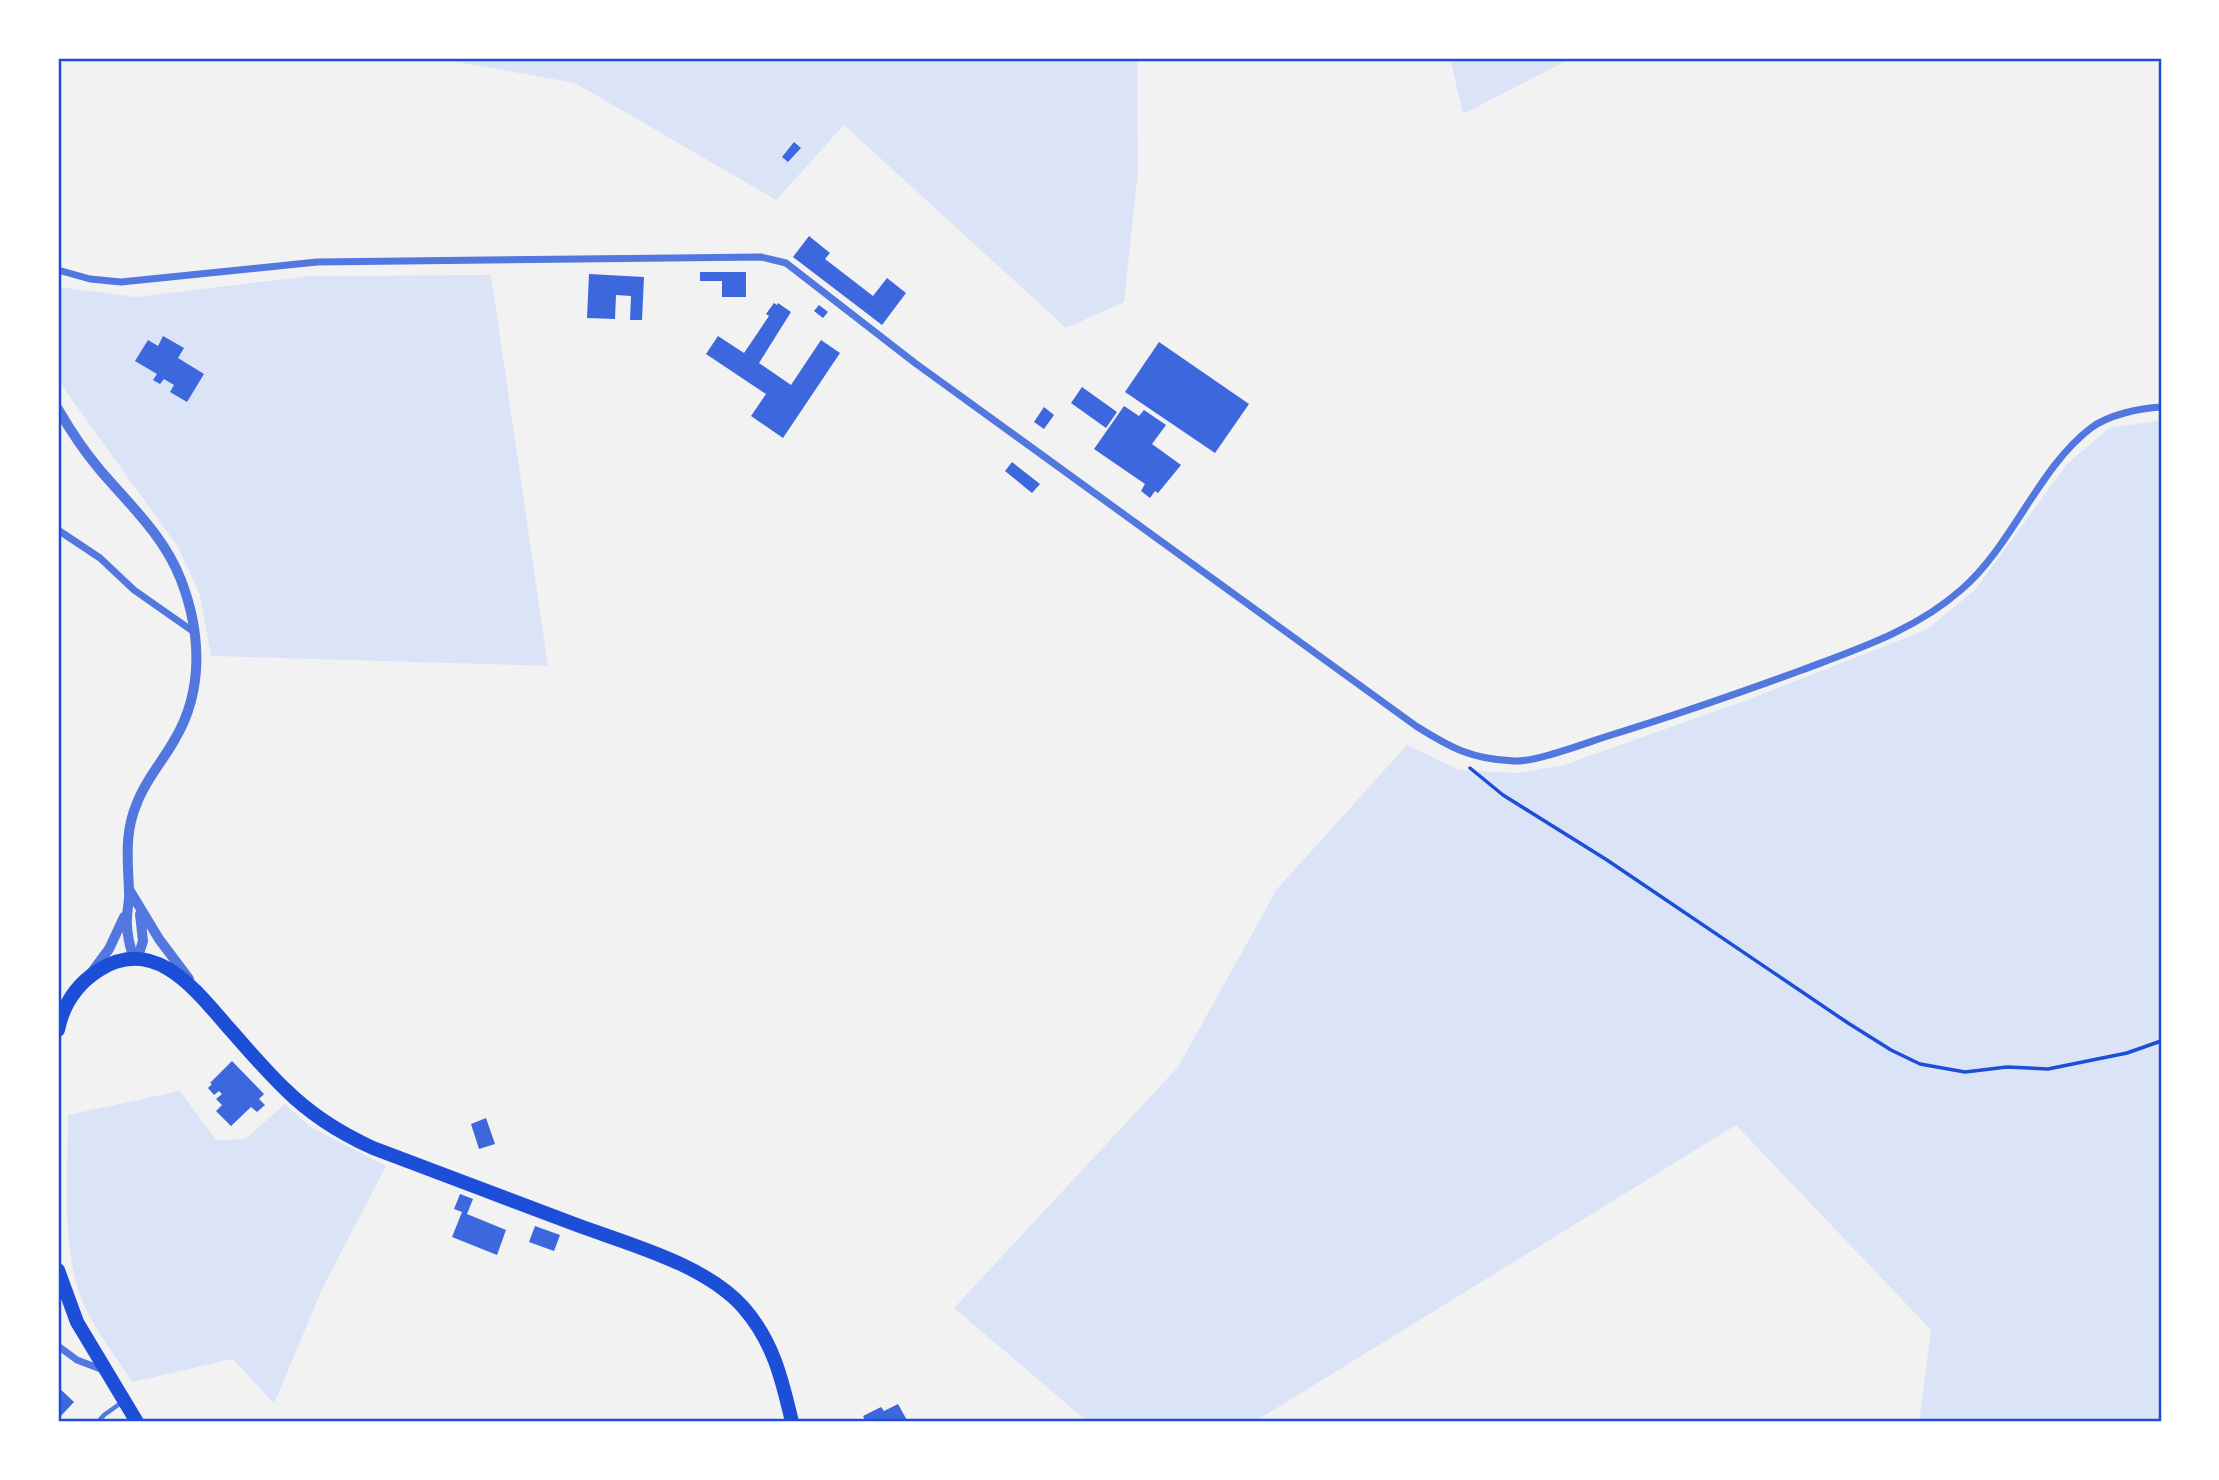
<svg xmlns="http://www.w3.org/2000/svg" width="2219" height="1480" font-family="'PT Sans Narrow',sans-serif">
	<style>
		.green { fill: #dbe4f7 }
		.building { fill: #3d67dc }
		.lines { fill: none; stroke-linecap: round; stroke-linejoin: round }
		.path { stroke: #1d4ed8; stroke-width: 3.5 }
		.service { stroke: #5277de; stroke-width: 4.5 }
		.minor { stroke: #5277de; stroke-width: 7 }
		.tertiary { stroke: #5277de; stroke-width: 10 }
		.trunk { stroke: #1d4ed8; stroke-width: 14 }
		.neatline { fill: none; stroke: #1d4ed8; stroke-width: 2.5 }
	</style>
	<rect width="100%" height="100%" fill="#f2f2f2"/>
	<path class="green" d="M434,58H1137L1138,171L1124,302L1066,328L844,125L776,200L575,83Z
		M1450,58H1572L1463,114Z
		M491,275L548,666L211,656L200,595L178,547L62,386L58,370V287L136,297L311,276Z
		M2161,420V1422H1919L1931,1330L1736,1125L1254,1422H1088L954,1308L1178,1067L1277,889L1407,745L1459,770L1516,773L1564,765L1744,701L1926,630L1975,590L2067,464L2109,428Z
		M180,1091L216,1140L245,1139L285,1104L312,1128L386,1166L322,1289L274,1404L233,1359L132,1382C118,1359 100,1337 88,1313C59,1258 68,1176 68,1115Z"/>
	<path class="building" d="M794,142L801,148L788,162L782,157Z
		M809,236L830,253L825,259L873,296L887,278L906,293L882,325L793,257Z
		M700,272H746V297H722V281H700Z
		M589,274L644,277L642,320H630L631,296L616,295L615,319L587,318Z
		M774,303L777,305L778,303L791,312L759,363L791,385L821,340L840,353L783,438L751,416L766,394L706,354L718,336L744,353L769,316L766,314Z
		M819,305L828,312L823,318L814,311Z
		M163,336L184,348L178,358L204,374L187,402L170,392L174,385L164,379L160,384L153,380L157,374L135,361L148,340L158,346Z
		M1159,342L1249,404L1215,453L1125,392Z
		M1082,387L1117,412L1106,428L1071,403Z
		M1124,406L1139,416L1144,410L1166,425L1152,444L1181,465L1158,493L1155,491L1150,498L1141,491L1145,484L1094,449Z
		M1044,407L1054,415L1044,429L1034,422Z
		M1012,462L1040,484L1032,493L1005,471Z
		M232,1061L264,1094L259,1099L265,1105L257,1112L251,1107L231,1126L216,1111L222,1105L216,1099L222,1094L219,1091L214,1095L208,1088L212,1084L210,1083Z
		M486,1118L495,1144L479,1149L471,1124Z
		M460,1194L473,1199L467,1214L506,1230L497,1255L452,1237L462,1212L454,1209Z
		M535,1226L560,1235L554,1251L529,1242Z
		M58,1387L74,1402L58,1419Z
		M898,1404L908,1422H866L863,1416L881,1407L884,1411Z"/>
	<g class="lines">
		<path class="path" d="M1470,768L1503,795L1607,860L1848,1023L1891,1050L1920,1064L1965,1072L2007,1067L2048,1069L2127,1053L2161,1041
			M855,1422L856,1421"/>
		<path class="service" d="M98,1422L104,1415L121,1403"/>
		<path class="minor" d="M58,270L90,279L121,282L317,262L761,257L786,263L915,363L1416,726C1451,748 1471,759 1514,761C1537,762 1588,742 1611,735C1676,715 1739,693 1802,670C1858,649 1916,630 1962,589C2012,546 2039,467 2091,428C2108,415 2140,408 2161,407
			M58,530L100,558L134,590L194,632
			M58,1346L77,1360L106,1371"/>
		<path class="tertiary" d="M58,409C70,430 84,451 100,470C130,505 164,536 181,580C201,632 204,690 175,739C163,761 146,779 137,803C124,833 128,860 129,892C130,900 127,909 127,918C126,932 130,946 134,960
			M130,891L159,939L189,979
			M137,960L143,941L140,914
			M92,972L109,949L124,917"/>
		<path class="trunk" d="M58,1030C63,1005 77,984 99,970C154,935 195,989 227,1026C246,1047 264,1069 285,1089C311,1115 340,1133 373,1148C441,1174 509,1199 577,1225C631,1245 704,1264 743,1307C773,1341 782,1379 792,1422
			M58,1270L77,1322L137,1422"/>
	</g>
	<rect width="2219" height="1480" fill="none" stroke="#ffffff" stroke-width="119"/>
	<rect x="60" y="60" width="2100" height="1360" class="neatline"/>
</svg>
